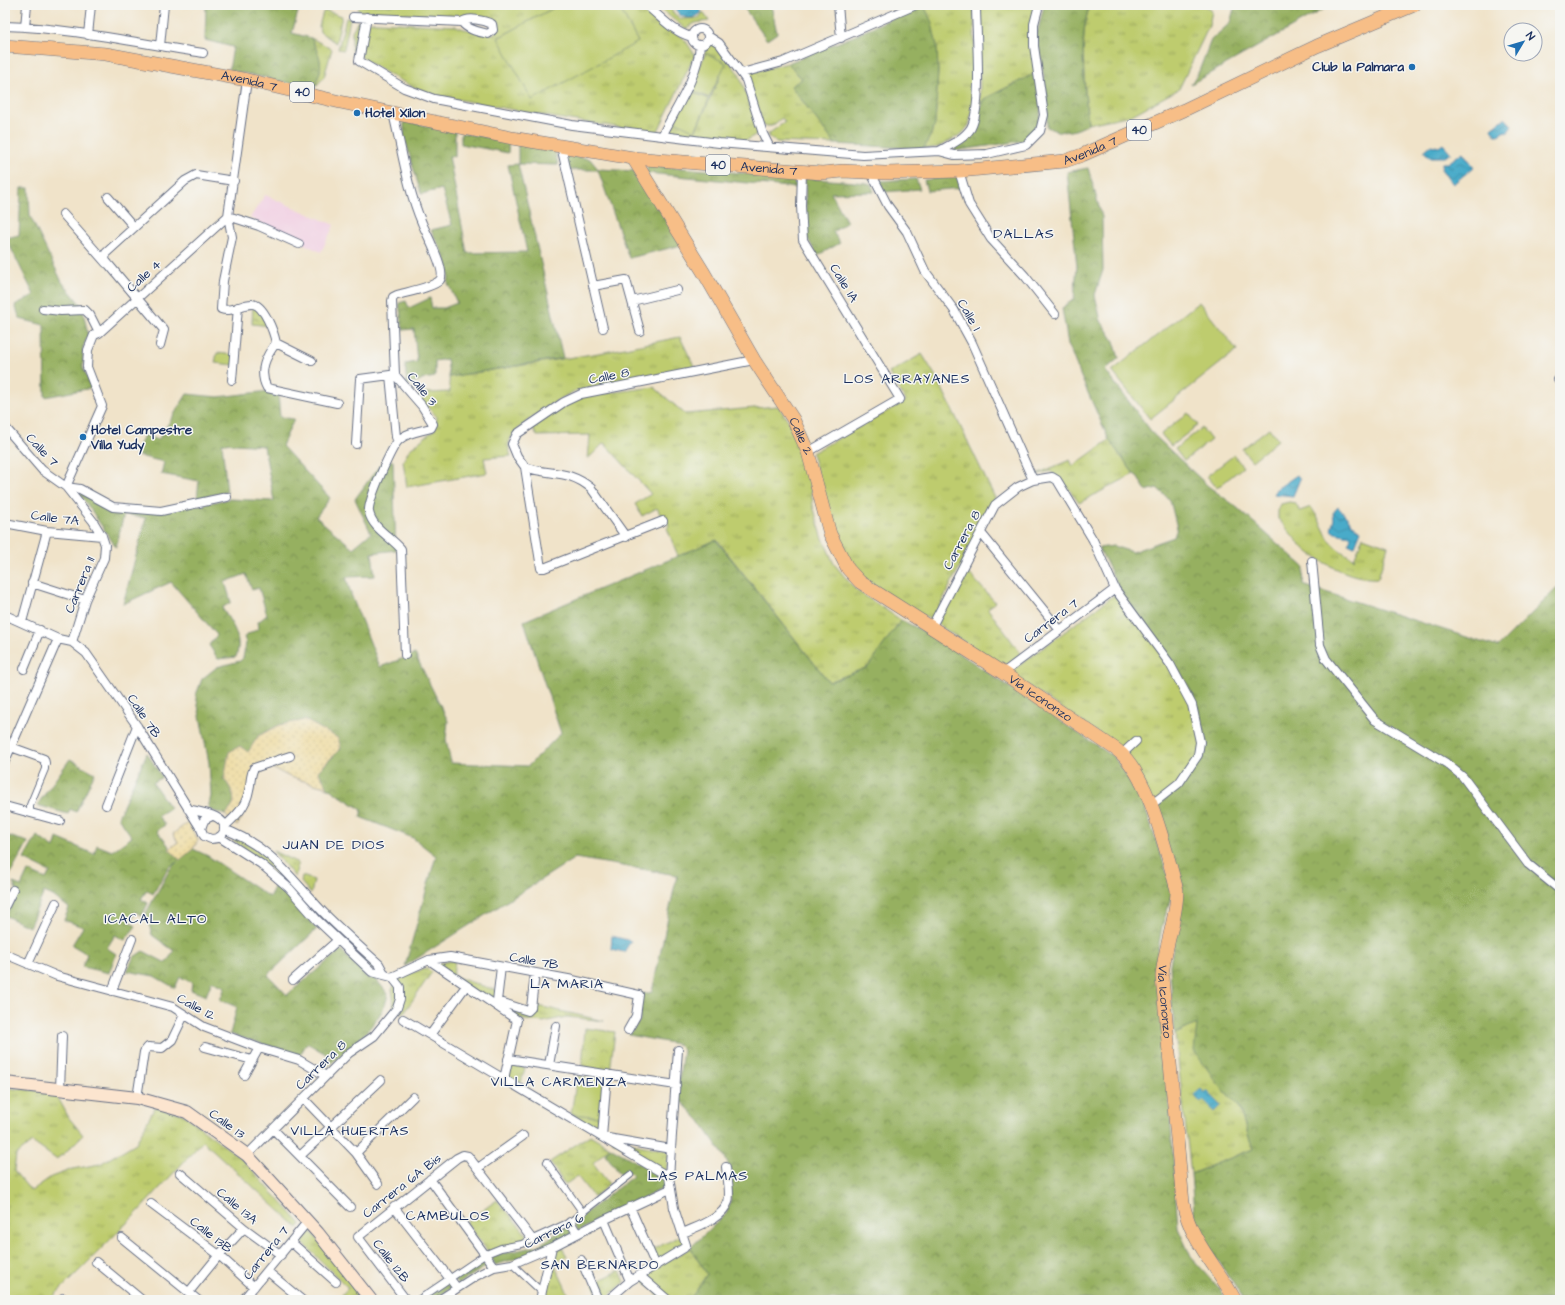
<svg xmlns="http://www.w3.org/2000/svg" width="1565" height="1305" font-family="'Architects Daughter',sans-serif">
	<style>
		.built { fill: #f1d0e3 }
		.grass { fill: url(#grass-tufts); stroke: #6c7e66 }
		.forest { fill: url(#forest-crowns); stroke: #587060 }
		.sand { fill: url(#sand-dots); stroke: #84847e }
		.park { fill: url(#park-crowns); stroke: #6c7e66 }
		.pitch { fill: #becc6e; stroke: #6c7e66 }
		.water { fill: url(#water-waves); stroke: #326d94 }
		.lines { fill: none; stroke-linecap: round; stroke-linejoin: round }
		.pedestrian-casing { stroke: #666e83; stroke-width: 8 }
		.minor-casing { stroke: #666e83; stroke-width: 10 }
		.secondary-casing { stroke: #666e83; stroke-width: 14 }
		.primary-casing { stroke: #666e83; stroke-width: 14 }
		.pedestrian { stroke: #fff; stroke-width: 6 }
		.minor { stroke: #fff; stroke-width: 8 }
		.secondary { stroke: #fce5cf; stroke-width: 12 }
		.primary { stroke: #f7be87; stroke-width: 13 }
		.poi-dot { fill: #1f6fb2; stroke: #f6f6f2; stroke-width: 1.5 }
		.labels { text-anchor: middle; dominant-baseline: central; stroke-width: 3; stroke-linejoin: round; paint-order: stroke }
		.shield { fill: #f6f6f2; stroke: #5d6b8a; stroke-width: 1 }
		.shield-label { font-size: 12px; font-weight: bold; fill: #1b2f5e }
		.poi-label { font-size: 13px; font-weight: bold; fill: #1b2f5e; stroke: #f6f6f2; text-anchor: start }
		.street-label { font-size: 13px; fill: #1b2f5e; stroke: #f6f6f2 }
		.neighbourhood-label { font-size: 14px; letter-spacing: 1px; fill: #1b2f5e; stroke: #f6f6f2 }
	</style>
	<defs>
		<pattern id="grass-tufts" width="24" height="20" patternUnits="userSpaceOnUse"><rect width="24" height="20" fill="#becc6e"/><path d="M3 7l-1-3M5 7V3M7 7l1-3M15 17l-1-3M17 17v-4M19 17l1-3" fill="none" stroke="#9aa65e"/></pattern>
		<pattern id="forest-crowns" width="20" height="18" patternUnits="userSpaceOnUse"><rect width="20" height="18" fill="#96b061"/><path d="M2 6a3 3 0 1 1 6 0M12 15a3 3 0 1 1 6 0" fill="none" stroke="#7a9053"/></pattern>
		<pattern id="sand-dots" width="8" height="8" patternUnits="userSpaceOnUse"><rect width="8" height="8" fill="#eeda9e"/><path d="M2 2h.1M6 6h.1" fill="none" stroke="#ccbb8a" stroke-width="1.8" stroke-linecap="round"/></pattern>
		<pattern id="park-crowns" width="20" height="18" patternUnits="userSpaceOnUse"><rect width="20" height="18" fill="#becc6e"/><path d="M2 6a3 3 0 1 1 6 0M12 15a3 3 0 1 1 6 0" fill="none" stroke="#9aa65e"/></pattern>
		<pattern id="water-waves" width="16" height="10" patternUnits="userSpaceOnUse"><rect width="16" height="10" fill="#4aabc9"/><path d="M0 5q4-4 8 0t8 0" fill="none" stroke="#3d8ca6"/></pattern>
	</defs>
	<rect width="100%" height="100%" fill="#f6f6f2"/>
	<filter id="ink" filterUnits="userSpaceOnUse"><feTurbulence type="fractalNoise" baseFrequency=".025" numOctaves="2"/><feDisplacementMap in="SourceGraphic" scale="8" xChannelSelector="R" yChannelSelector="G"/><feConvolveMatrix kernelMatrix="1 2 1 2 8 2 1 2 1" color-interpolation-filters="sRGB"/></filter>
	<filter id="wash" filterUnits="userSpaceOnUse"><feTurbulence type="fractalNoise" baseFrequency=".012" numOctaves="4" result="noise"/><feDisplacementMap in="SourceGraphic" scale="16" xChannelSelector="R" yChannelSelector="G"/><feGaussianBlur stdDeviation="0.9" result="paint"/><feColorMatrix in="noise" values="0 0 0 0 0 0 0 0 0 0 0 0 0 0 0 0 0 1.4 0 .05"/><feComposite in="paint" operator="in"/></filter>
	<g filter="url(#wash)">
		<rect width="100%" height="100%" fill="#f0e3c9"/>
		<path class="built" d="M265,195L334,225L321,252L250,218Z"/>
		<path class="grass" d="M359,5H559L498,38L638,42L618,5H641L685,40L695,55L657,133L557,118L434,95L419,90L394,77L373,65L352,50V31L358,21L456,26L464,29L494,34L500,23L482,19L358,11Z
			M655,5H672V12L681,19L699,18L703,12L709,21L695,23L686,29Z
			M924,5H974L975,96L969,125L963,133L939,147L924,149L935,125L938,70Z
			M979,5H1036V73L984,99L980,104Z
			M1090,5H1205L1212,11L1209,26L1179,89L1132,115L1088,124C1085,90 1078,36 1090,5Z
			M327,11L342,16L336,43L320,32L319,26L323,12Z
			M346,18H350L344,50L338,49Z
			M311,38L332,49L324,77L317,85L316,82C325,64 319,55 311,38Z
			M712,43L715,44L739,74L758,128V133L746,141L667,135L675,121L696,130L726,63L706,54L705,56L704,48Z
			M788,63L802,79L792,86L835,144L777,142L769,138L768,134L785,122L782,118L772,126H763L746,74Z
			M680,337L695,368L575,391C560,398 511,427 509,443C508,447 510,452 511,456L484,458L487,473L407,487L403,461L409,450L435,429L437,417L418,397L425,393L450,392L449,377L605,352Z
			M922,354L938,380L995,498L932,621C905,604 869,588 850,562C827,531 822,489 812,453L906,401L889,373Z
			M654,387L685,414L778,406L790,423L809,470L813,506L822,536L834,564L856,590L901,620L868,667L829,682L717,540L678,556L667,528L669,526L665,516H661L657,508L642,516L635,504L651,494L604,443L588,459L590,435L537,436L532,427L567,403L585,396Z
			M1109,440L1134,474L1079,503L1063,481L1050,471L1032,476L1070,460L1073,466Z
			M1289,502L1295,503L1300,511L1311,507C1313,511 1316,514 1318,518C1331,543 1328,544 1354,559L1363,537L1388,546L1378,578C1356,580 1330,567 1312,555C1299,546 1289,530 1278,519V511L1281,504Z
			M965,569L995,602L988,609L1022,655L1002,667L937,624Z
			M1121,590L1185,679L1197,703L1205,733V752L1184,783L1165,800L1154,808L1122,749L1009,673Z
			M237,835L267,857L378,965L373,970L263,862L233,840Z
			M273,851L298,863L295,877Z
			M302,876L314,880L311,894L301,882Z
			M449,961H455L453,976L495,990L498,1006L531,1015L534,1005L604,1021L567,1017L543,1022L515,1019L434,965Z
			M427,969L432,972L403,1014L394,1007L392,989C402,974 409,973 427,969Z
			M1198,1023L1219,1085L1238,1105L1253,1149L1191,1174L1175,1034Z
			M511,1065L525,1068L521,1083L509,1076Z
			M5,1088L55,1092L69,1118L83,1135L65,1153L56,1159L32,1142L16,1155L14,1171L31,1191L51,1177L73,1169L100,1164L136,1143L155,1107L183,1114L243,1160L301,1224L298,1228L203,1141L135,1215L53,1297L55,1300H5V1148L8,1147L5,1119Z
			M571,1114L601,1117L600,1133Z
			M590,1135L610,1147L593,1163L609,1184L594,1198L577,1176L565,1185L550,1162Z
			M310,1230L366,1300H337L348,1288L301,1241Z
			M681,1236L684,1243L657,1262L651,1250Z
			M560,1244L567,1256L554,1263L571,1300H542L554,1247Z
			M690,1248L707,1274L690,1300H664L640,1278Z
			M620,1270L625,1282L604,1300H601L593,1284Z"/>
		<path class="forest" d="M206,5H300L292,33L311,38C319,55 325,64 316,82L317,85L313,88L229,70L233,47L205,40Z
			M742,5H771L777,33L767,40Z
			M920,5H924L932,23L937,46L938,70L935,125L924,149L835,144L791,86L802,79L788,63L854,36Z
			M1044,5H1090C1078,35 1085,91 1088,124C1075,132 1061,135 1047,127V97L1037,35Z
			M1235,5H1331L1191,84L1199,71L1211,40L1230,23Z
			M1036,73C1040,99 1049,124 1022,141L953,151L967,135L984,99Z
			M404,121L455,132V157L449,156L467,253L527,252L508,165L518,164V143L555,150L558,165L518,164L563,358L449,377L447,359L435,361V377L424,379L407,385L405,364L417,362L414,329L403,330L399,303L406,301L409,308L430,298L432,308H444L457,303L448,283C453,266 438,246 431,230L452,225L442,189L421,194L404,136Z
			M461,133L509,141L508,153L461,144Z
			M566,155L590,159L598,169L636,171L682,245L629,258L598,170H568Z
			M647,165L799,178L798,188L647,173Z
			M1088,168L1102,217L1103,270L1095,295L1101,321L1114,341L1119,358L1105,370L1154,435L1208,486L1234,505L1304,567L1303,585L1498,647L1560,585V1300H1244L1195,1225L1191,1174L1253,1149L1238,1105L1219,1085L1194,1051L1197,1024L1175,1034L1172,1005L1170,965L1181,904L1154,808L1165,800L1184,783L1205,752V733L1197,703L1185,679L1118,586L1099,548L1113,546L1132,552L1174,537L1177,528L1170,500L1157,488L1146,491L1138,477L1134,474L1109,440L1081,377L1068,344L1062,308L1074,299L1077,266L1067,172Z
			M961,176L962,188L927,191L924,180Z
			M805,178L867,183L871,184L874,192L831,193L847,222L833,232L840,243L817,256L807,237Z
			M916,179L920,189L884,192L879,181Z
			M21,188H29L30,216L62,282L82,306L88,335L83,348V368L92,388L45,397L44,325L20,319L15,305L34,295L6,238L19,235Z
			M269,391L278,393L280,417L294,419L282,446L330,498L316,517L353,548L371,533L355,499L384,459L393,461L396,550L372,553L375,576L346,577L352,597L380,667L415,654L448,721L446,739L451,763L528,766L561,733L524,621L716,540L829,682L868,667L901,620L935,637L1114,757L1143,802L1173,891L1162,926L1155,968L1165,1039L1178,1228L1191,1257L1220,1289L1225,1300H690L707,1274L690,1248L726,1214L731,1201L728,1165L725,1157L700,1121L679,1099V1080L683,1050L677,1044L629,1035L640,1020L639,995L652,992L677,875L575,858L405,966L436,856L413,838L360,817L362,810L328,788L318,771L341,749L248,752L224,779C234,792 239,803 225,815L208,809L211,796L209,763L196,695L202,679L217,667L240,661L243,658L246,643L244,637L259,628L258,622L267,615L259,588L252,590L246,574L225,582L231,602L222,608C232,624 243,638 236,657L218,659L209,645L217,635L171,582L123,604L146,518L124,514L116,547L78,491L112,511L162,512L229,499L274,501L264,446L222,443L227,492L197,498L199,481L161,474L164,462L135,455L144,435L158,440L187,394L218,397Z
			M147,753L162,777L153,783L170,808L158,816L165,825L157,831L180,860L193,849L208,856L269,897L276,884L317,929L268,975L287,995L341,950L369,979L374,977L388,994C383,1024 346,1051 324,1069L331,1057L307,1043L300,1055L230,1034L237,1007L220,1000L225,987L212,981L206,996L191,990L192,982L180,977L175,988L154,976L127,971L134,957L143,951L166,963L174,951L152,935L146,913L170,869L177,862L168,868L153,894L147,890L141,899L148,903L142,916L136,912L130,922L136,926L125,940L115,935L107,948L116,954L109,973L82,967L87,954L72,945L83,927L64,920L69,908L53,896L44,892L29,927L6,916L18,893L13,883L21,886L28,871L46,879L50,872L24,859L37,836L54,848L57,838L94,854L97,845L112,851L132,837L118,817Z
			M70,759L95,773L76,812L70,809L68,814L37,805Z
			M5,835L28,842L5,884Z
			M610,1147L666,1179V1187L578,1231L573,1223L633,1176L628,1171L621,1175L605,1154Z
			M570,1224L575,1233L518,1258L495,1265L491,1256L538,1246Z
			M486,1258L490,1264L458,1284L454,1280Z
			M448,1283L452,1287L433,1300H422Z"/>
		<path class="sand" d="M305,720L338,738L341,748L318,771L328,788L290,777L272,768L261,772L256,781L248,806L237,826L225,815C239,803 234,792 224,779L229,752L240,746L248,752L258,736L279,725Z
			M188,822L198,840L193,849L180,860L169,849L178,842L173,834Z"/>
		<path class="park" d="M253,304L270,326L252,324Z
			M585,1028L615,1032L610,1071L582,1068Z
			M611,1140L665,1150L669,1153L666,1173Z
			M497,1200L533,1242L489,1253L466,1222Z"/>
		<path class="pitch" d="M559,5H618L638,42L532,100L498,38Z
			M706,53L726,63L709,98L689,89Z
			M688,90L709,99L695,131L675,121Z
			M1199,302L1237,350L1150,419L1112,371Z
			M217,353L234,355V365L215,363Z
			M1188,413L1198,425L1171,446L1161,434Z
			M1202,428L1211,440L1184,461L1175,449Z
			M1269,428L1278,440L1252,461L1242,449Z
			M1234,455L1243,467L1217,488L1207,476Z
			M577,1076L605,1079L601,1117L571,1114Z"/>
		<path class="water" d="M676,5H701V13C693,21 678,19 675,7Z
			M1505,118L1512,125L1508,133L1505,131L1498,135H1495L1492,128Z
			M1443,144L1451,153L1445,157H1429L1424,151L1431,145L1439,147Z
			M1463,152L1474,167L1453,184L1441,169L1442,163H1448Z
			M1297,475L1300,479L1293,496L1274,494L1278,488Z
			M1338,507L1357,529L1361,531L1355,546L1348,544L1351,538L1350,536L1335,533L1331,530L1334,519L1333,513Z
			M612,936L631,941L624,952L611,949Z
			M1201,1089L1205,1093L1207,1091L1221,1105L1214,1112L1204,1100L1201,1103L1194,1095Z"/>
	</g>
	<g filter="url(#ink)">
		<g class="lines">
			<g class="pedestrian-casing">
				<path id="pedestrian" d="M30,812V805L45,769V763
					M547,1162L583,1213
					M512,1264L542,1292
					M418,1300L486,1254L501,1248L522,1244L570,1222L630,1175"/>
			</g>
			<g class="minor-casing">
				<path id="minor" d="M646,5C660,16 674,33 692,37
					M838,5L841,38
					M353,17L462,22C468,17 484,20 492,24L493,30L488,34C480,32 467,30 462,22
					M367,17L359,61L404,88L434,99L572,125L719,143L863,155L939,151L954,155L987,154L1026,145L1040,131L1044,115L1034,46V24L1039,5
					M5,26C71,28 137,43 203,53
					M25,27L27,5
					M692 37a8 8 0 1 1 16 0a8 8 0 1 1-16 0Z
					M88,35L91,5
					M708,36L719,43L746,80L763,134L769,146
					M160,46L164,5
					M742,73L783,62L916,5
					M393,113C402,150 407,188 422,223C426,233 447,272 440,280C434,287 407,292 397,295L393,297L392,301L395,375L422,406L433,424L431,428C421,431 407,432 399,440C392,446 367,502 369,512C372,528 391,537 401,549L405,655
					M662,136C676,108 698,77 700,45
					M561,146L603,328
					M939,151C950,145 964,139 971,128C983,105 976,33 976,5
					M802,171L801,206L803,240L900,399L808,452
					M870,171L888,206L907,232L925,271L954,310L972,343L1033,480
					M959,171L969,204L991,239L1025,276L1055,314
					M108,197L134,227
					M63,214L106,263
					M228,216L232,237L223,281L221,309C232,313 241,304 252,304C264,304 274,333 276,343L312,361
					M228,216L259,226L299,244
					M593,286L626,280L640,331
					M632,301L677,290
					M43,309L61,311L85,310L90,315L99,333
					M276,343C266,356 258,371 267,388L337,403
					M160,345L164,330L105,260L106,253L185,181L196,175L234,181
					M394,375H390L396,437
					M232,380L238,307
					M1558,380L1560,381
					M5,427L42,470L66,487L93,521L102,536L105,545L104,558L85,600L72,642
					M356,444L360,379L390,375
					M525,467C551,476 568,469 591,488L626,537
					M66,487L102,406L87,367L88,350L94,335L99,333L228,216L247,80
					M66,487L80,489L113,507L161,511L227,497
					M663,521L544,568H541L525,467L517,456L512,444L517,434L564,402L581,394L754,360
					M5,523L47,531L102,536
					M981,533L1059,629
					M1312,561L1320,645L1326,659L1375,720L1446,763L1463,777L1528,864L1560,890
					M32,583L85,600
					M5,615L58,639L72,642L86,653L137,726L201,829
					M22,622L47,531
					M931,628L995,505L1018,487L1033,480L1052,477L1057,480L1093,540L1115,589L1170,664L1192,705L1200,742L1198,755L1179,783L1151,805
					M24,669L40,630
					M1003,673L1115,589
					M11,747L44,759L45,763
					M1122,754L1136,741
					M5,761L58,639
					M106,805L137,726
					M5,806L60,821
					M188,809C198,812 229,815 224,831C222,837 217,839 211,839L204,836L201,829L204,820L212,816
					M224,827C236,816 246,807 249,790C251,783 250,775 254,768L290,756
					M224,829C273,848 289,877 323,912C341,930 360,947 379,964L385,975
					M219,837L261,864L289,888L317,920L372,972L392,977L400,987V999L397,1008L374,1036L349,1053L247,1155
					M5,906L13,890
					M5,954L57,976L173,1007L204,1027L259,1048L299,1060L326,1076
					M429,960L517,1020L504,1079
					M28,964L56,903
					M501,967L497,1001L528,1011L531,1008L535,973
					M392,977L429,960L450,957L568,979L639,995L636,1016L628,1030
					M293,980L338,940
					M112,991L132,939
					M403,1019L669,1177
					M430,1035L466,986
					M205,1047L252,1060
					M508,1059L676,1085
					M549,1065L556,1026
					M607,1074L602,1137L671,1149
					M244,1075L259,1048
					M60,1089L62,1036
					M137,1098L144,1052L148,1047L162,1048L172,1040L184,1015
					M304,1099L356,1153L378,1184
					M273,1129L350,1207
					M356,1153L413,1097
					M300,1156L381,1080
					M478,1168L523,1136
					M180,1173L244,1228L281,1255
					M430,1179L494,1267
					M151,1204L219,1255L254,1287
					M394,1207L457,1288
					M630,1207L656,1266
					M604,1220L630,1281
					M570,1222L577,1233
					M683,1233C698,1226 722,1219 728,1202C731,1192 727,1178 726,1167
					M122,1238L198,1300
					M291,1242L336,1282
					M581,1260L598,1300
					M96,1262L142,1300
					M267,1271L302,1300
					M639,1275L668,1300
					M189,1292L219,1255L244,1228
					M63,1298L66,1300
					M243,1300L308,1221
					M406,1300L358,1237L457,1158L463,1155L468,1156L532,1239
					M439,1300L476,1276L494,1267L512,1264L552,1247L604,1220L670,1189
					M540,1300L552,1247
					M608,1300L630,1281L684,1248L686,1245L674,1208L669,1177L678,1050"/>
			</g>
			<g class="secondary-casing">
				<path id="secondary" d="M5,1083L137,1098L187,1112L247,1155L318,1233L371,1300"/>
			</g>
			<g class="primary-casing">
				<g id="primary">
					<path id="s1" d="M5,46L106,54L247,80L340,102L512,138L633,158L822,173L843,171L885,173L959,171L1065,161L1082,155L1184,110L1317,46L1414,5"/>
					<path id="s2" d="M633,158L704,273L754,360L793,419L808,452L830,534L848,569L860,582L1003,673L1117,750C1149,774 1166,852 1177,890C1177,920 1164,947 1162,977L1183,1203C1191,1242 1217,1266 1235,1300"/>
				</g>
			</g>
			<use href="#pedestrian" class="pedestrian"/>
			<use href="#minor" class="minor"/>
			<use href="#secondary" class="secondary"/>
			<use href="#primary" class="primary"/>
		</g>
	</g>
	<g class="poi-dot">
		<circle cx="1412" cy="67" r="4"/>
		<circle cx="357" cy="113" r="4"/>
		<circle cx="83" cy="437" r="4"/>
	</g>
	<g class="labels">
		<g class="shield">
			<rect x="290" y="82" width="24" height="20" rx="3"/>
			<rect x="1127" y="120" width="24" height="20" rx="3"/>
			<rect x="706" y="155" width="24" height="20" rx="3"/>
		</g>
		<g class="shield-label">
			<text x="302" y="92">40</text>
			<text x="1139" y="130">40</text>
			<text x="718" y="165">40</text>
		</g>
		<g class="poi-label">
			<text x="1404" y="67" text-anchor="end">Club la Palmara</text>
			<text x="365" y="113">Hotel Xilon</text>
			<text x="91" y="430">Hotel Campestre<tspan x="91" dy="15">Villa Yudy</tspan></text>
		</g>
		<g class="street-label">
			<text stroke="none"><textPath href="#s1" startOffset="247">Avenida 7</textPath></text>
			<text stroke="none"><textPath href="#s1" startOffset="1099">Avenida 7</textPath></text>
			<text stroke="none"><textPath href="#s1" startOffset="775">Avenida 7</textPath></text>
			<text transform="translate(144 276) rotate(-42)">Calle 4</text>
			<text transform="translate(844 283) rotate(58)">Calle 1A</text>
			<text transform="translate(969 315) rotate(60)">Calle 1</text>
			<text transform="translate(609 376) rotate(-11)">Calle 8</text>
			<text transform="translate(422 389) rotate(51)">Calle 3</text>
			<text stroke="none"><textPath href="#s2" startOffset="325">Calle 2</textPath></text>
			<text transform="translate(42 450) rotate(46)">Calle 7</text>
			<text transform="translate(55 518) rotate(7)">Calle 7A</text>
			<text transform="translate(962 540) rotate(-62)">Carrera 8</text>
			<text transform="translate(80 585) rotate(-68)">Carrera 11</text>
			<text transform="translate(1051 621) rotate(-37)">Carrera 7</text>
			<text stroke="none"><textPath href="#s2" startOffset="699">Vía Icononzo</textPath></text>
			<text transform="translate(144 716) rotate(56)">Calle 7B</text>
			<text transform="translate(534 961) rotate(10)">Calle 7B</text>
			<text stroke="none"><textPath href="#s2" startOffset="1059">Vía Icononzo</textPath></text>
			<text transform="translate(196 1007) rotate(28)">Calle 12</text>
			<text transform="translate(321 1065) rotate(-44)">Carrera 8</text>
			<text transform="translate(227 1124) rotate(36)">Calle 13</text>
			<text transform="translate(402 1186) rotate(-38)">Carrera 6A Bis</text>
			<text transform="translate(237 1206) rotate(40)">Calle 13A</text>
			<text transform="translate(554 1231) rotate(-26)">Carrera 6</text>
			<text transform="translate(211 1235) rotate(38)">Calle 13B</text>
			<text transform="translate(266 1253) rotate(-51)">Carrera 7</text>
			<text transform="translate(391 1261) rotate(52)">Calle 12B</text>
		</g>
		<g class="neighbourhood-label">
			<text x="1024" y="234">DALLAS</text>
			<text x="907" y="379">LOS ARRAYANES</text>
			<text x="334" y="845">JUAN DE DIOS</text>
			<text x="156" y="919">ICACAL ALTO</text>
			<text x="567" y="984">LA MARIA</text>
			<text x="559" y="1082">VILLA CARMENZA</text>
			<text x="350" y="1131">VILLA HUERTAS</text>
			<text x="698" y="1176">LAS PALMAS</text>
			<text x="448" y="1216">CAMBULOS</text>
			<text x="600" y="1265">SAN BERNARDO</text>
		</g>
	</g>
	<rect width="1565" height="1305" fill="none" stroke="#f6f6f2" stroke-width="20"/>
	<g transform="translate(1523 42) rotate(52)"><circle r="19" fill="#f6f6f2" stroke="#9ea6b7"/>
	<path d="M0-3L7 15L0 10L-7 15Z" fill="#1f6fb2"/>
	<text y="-6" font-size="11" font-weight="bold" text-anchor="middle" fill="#1b2f5e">N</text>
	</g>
</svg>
